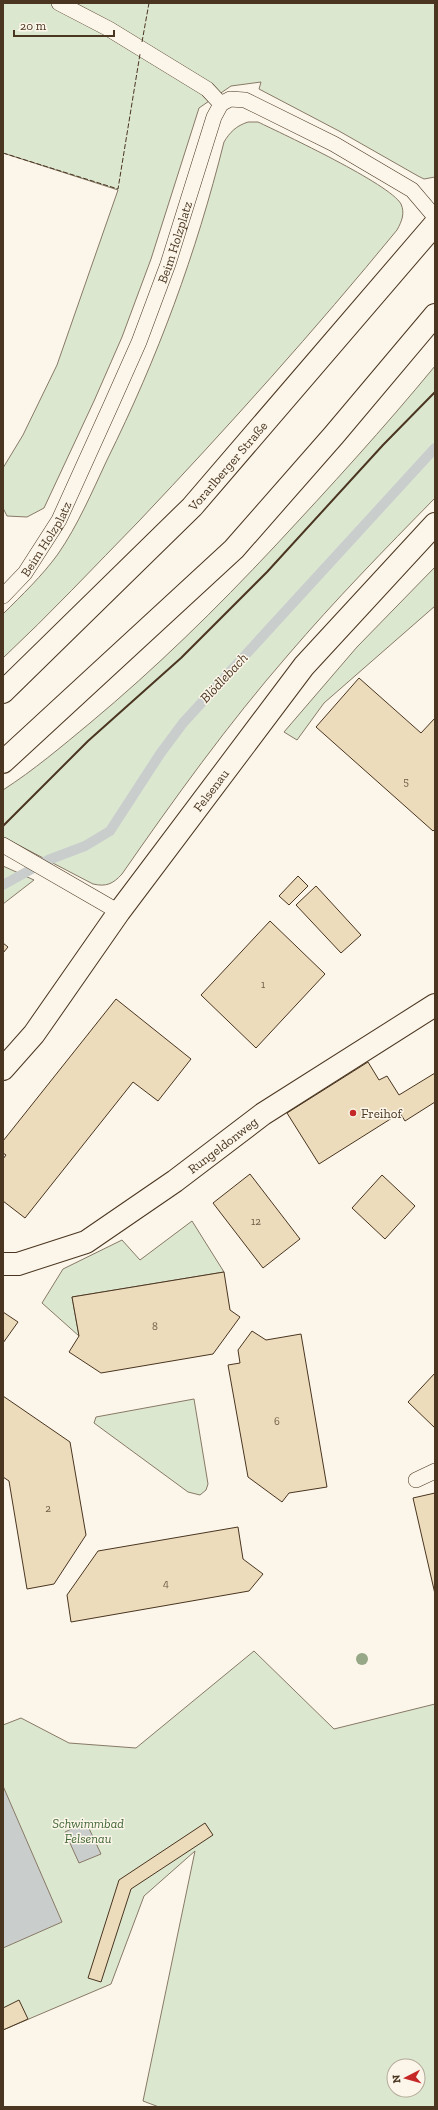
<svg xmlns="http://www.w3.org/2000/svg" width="438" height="2110" font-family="'Zilla Slab',serif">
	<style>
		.green { fill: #dce7d0; stroke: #887966; fill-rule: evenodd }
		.water { fill: #c9cecd; stroke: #887966 }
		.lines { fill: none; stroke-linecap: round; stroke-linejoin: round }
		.stream { stroke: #c9cecd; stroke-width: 10 }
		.building { fill: #ecdcbc; stroke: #4a3520 }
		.lane-casing { stroke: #4a3520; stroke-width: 16 }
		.street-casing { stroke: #4a3520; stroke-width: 24 }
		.primary-casing { stroke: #4a3520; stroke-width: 24 }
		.lane { stroke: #fbf6e9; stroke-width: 15 }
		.street { stroke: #fbf6e9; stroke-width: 22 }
		.primary { stroke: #fbf6e9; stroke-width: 22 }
		.fence { stroke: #4a3520; stroke-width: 1; stroke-dasharray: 5 2; stroke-linecap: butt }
		.wall { stroke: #4a3520; stroke-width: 2 }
		.tree { fill: #96a887 }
		.poi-dot { fill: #c62828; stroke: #fbf6e9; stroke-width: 1.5 }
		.labels { text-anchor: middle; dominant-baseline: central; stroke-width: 3; stroke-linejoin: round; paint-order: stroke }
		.number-label { font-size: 11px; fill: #725f47 }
		.street-label { font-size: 13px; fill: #4a3520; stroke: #fbf6e9 }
		.poi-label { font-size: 13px; fill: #4a3520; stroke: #fbf6e9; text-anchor: start }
		.park-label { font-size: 13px; font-style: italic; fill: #436837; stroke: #fbf6e9 }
		.water-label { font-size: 14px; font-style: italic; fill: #4a3520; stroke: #fbf6e9 }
	</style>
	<rect width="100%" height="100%" fill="#fbf6e9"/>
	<path class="green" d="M3,3H435V177L424,179L418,176L339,131L259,89L261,82L231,86L199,108L151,259L122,337L94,401L44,508L27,517L7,516L3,508V468L23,435L57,365L118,190L3,153Z
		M248,122H258C283,134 390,184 401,204C405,213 402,221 397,230C315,330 228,427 139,521C94,567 50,614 3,658V614C22,595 42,576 58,554C78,525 92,492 107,460C158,357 196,254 224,142C230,132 236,126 248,122Z
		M435,366V498C385,549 335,600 288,655C228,724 174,799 122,874C113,884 106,887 93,884L3,837V790C34,770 61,747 90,723C156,668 216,609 275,546C330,487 384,428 435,366Z
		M435,567V606L324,703L297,740L284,732L357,647Z
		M3,866L34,880L3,904Z
		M192,1221L224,1272L72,1297L79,1336L42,1303L63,1269L122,1240L140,1260Z
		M194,1399L208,1484L206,1490L200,1495L188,1492L94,1423L96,1417Z
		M254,1651L334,1729L435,1704V2107H159L143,2101L195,1851L144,1896L111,1984L3,2030V1725L21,1718L69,1743L136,1748ZM394,2066H418V2090H394Z"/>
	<path class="water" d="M3,1786L62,1922L3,1948Z
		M86,1822L101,1854L79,1863L65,1832Z"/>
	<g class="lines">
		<path class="stream" d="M3,885L48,860L85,846L110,831L160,754L183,723L435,448"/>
	</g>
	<path class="building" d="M359,678L421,733L435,718V829L433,831L316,727Z
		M298,876L308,886L289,905L279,896Z
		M316,886L361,935L341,953L296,905Z
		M270,921L325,974L256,1048L201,995Z
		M3,943L8,947L3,953Z
		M116,999L191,1059L158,1101L133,1082L25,1218L3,1201V1159L6,1155L3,1153V1141Z
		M368,1062L379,1080L387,1076L399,1095L435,1073V1102L405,1121L400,1113L319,1164L287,1113Z
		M250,1174L300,1239L263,1268L213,1203Z
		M382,1175L415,1206L385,1239L352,1208Z
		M224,1272L230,1310L240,1317L213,1354L101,1373L69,1352L79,1336L72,1297Z
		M3,1312L18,1322L3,1343Z
		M252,1331L266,1340L301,1334L327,1487L289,1493L282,1502L248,1477L228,1365L240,1363L238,1350Z
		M435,1373V1428L408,1402Z
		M3,1396L70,1442L86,1535L54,1584L27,1589L9,1481L3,1477Z
		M435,1493V1594L413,1498Z
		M238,1527L243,1559L263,1574L249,1591L71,1622L67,1595L98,1551Z
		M205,1823L213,1835L131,1889L101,1982L88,1978L119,1880Z
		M19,2000L28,2019L3,2030V2008Z"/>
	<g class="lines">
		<g class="lane-casing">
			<g id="lane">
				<path d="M59,3L109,29L207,89L221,104"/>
				<path id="s1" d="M3,596L25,573L59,520L111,405L139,342L168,264L214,117L221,104L230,99L245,100L334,144L412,190L435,217"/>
				<path d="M3,845L119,912"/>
				<path d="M416,1480L435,1471"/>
			</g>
		</g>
		<g class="street-casing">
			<g id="street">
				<path id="s2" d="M3,1069L34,1034L119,912L304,666L435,524"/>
				<path id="s3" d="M3,1264H18L86,1242L175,1181L263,1114L435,1005"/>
			</g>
		</g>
		<g class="primary-casing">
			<g id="primary">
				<path id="s4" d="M3,692L192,507L435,224"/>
				<path d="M3,762L234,549L334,435L435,315"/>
			</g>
		</g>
		<use href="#lane" class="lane"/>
		<use href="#street" class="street"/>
		<use href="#primary" class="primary"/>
		<path class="fence" d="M142,42L149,3
			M3,153L118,189L140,54"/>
		<path class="wall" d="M3,826L88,741L181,658L267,572L383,445L435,392"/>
	</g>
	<circle class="tree" cx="362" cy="1659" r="6"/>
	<circle class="poi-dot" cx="353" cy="1113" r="4"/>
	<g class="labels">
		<g class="number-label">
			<text x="406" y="781">5</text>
			<text x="263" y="984">1</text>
			<text x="256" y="1221">12</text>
			<text x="155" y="1326">8</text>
			<text x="277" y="1421">6</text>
			<text x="48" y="1508">2</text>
			<text x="166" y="1583">4</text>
		</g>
		<g class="street-label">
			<text stroke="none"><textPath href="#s1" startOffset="396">Beim Holzplatz</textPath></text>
			<text stroke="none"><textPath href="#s4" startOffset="319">Vorarlberger Straße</textPath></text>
			<text stroke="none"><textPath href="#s1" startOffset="72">Beim Holzplatz</textPath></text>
			<text stroke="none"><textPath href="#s2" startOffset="348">Felsenau</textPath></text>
			<text stroke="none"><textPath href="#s3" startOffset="254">Rungeldonweg</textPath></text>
		</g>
		<g class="poi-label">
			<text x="361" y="1113">Freihof</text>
		</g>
		<g class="park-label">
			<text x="88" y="1823">Schwimmbad<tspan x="88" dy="15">Felsenau</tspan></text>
		</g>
		<g class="water-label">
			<text transform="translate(224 678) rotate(-47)">Blödlebach</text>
		</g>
	</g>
	<rect width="438" height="2110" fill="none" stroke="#4a3520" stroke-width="8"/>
	<g transform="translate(406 2078) rotate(264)"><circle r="19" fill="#fbf6e9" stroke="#b4a999"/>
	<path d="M0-3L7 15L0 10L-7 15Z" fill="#c62828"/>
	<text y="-6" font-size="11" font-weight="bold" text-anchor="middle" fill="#4a3520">N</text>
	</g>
	<path d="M14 30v6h100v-6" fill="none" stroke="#4a3520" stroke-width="2"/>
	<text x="20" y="30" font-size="12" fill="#4a3520" stroke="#fbf6e9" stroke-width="3" paint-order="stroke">20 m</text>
</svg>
